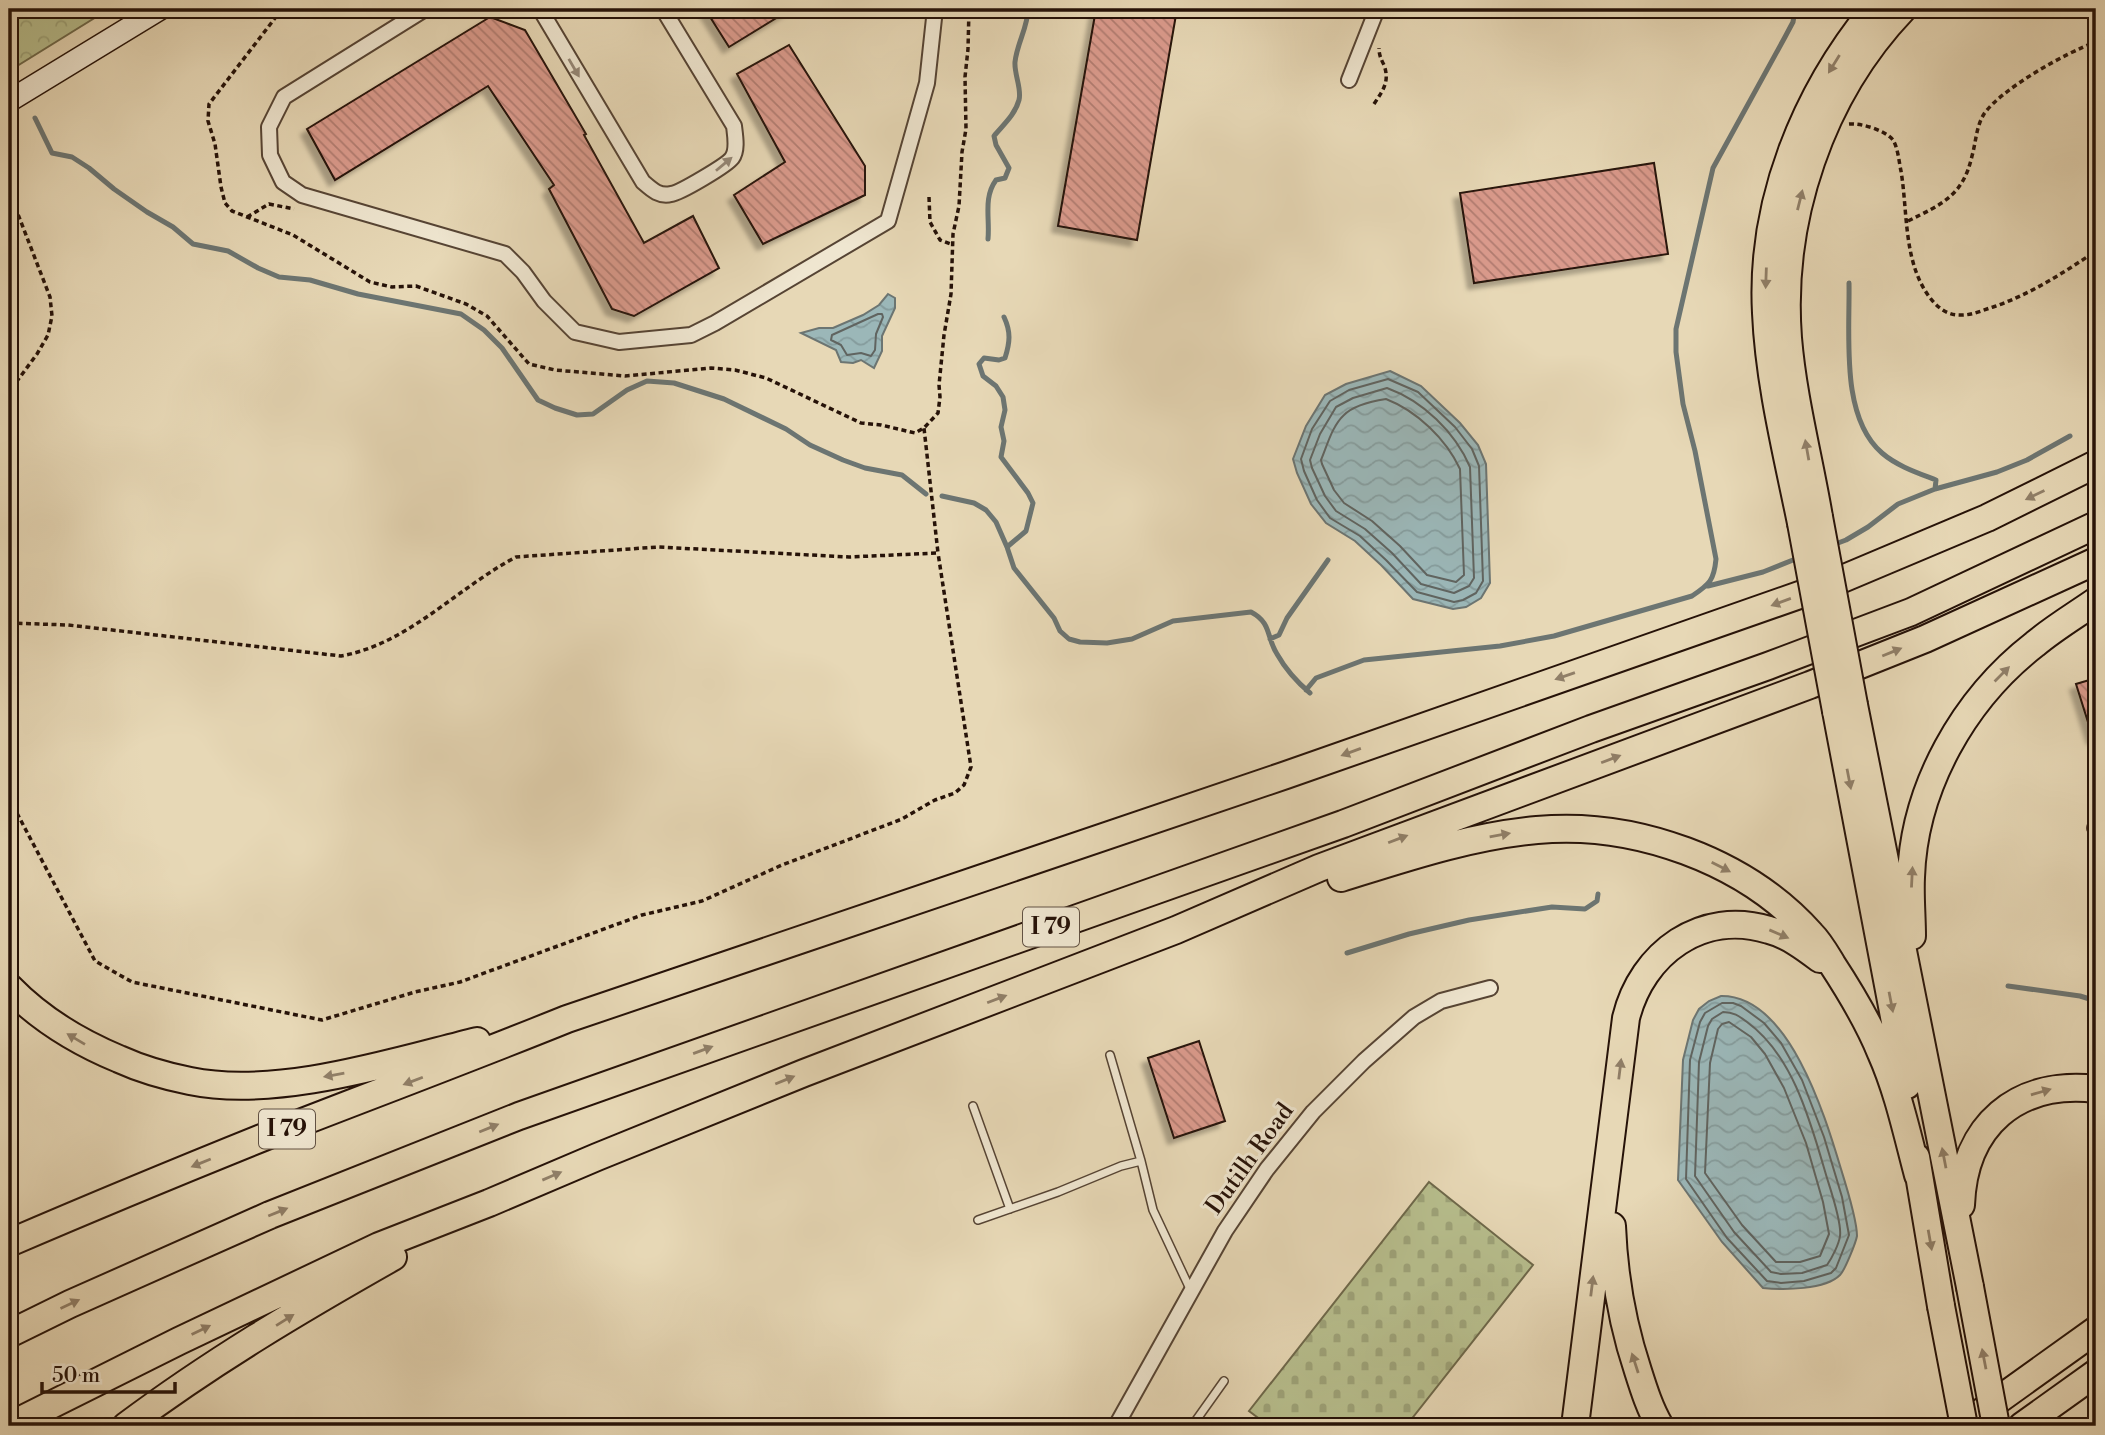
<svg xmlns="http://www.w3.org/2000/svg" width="2105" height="1435" font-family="'Libre Bodoni',serif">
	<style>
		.forest { fill: url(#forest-crowns); stroke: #6e684a; stroke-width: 2 }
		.cemetery { fill: url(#cemetery-stones); stroke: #6e684a; stroke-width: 2 }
		.water { fill: url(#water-waves); stroke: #6c7572; stroke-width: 2 }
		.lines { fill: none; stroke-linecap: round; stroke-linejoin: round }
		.shore { stroke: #606460; stroke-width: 2 }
		.stream { stroke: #6c7572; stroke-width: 5 }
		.building { fill: url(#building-back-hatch); stroke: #261208; stroke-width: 2; filter: url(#shadow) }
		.lane-casing { stroke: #564434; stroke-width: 10 }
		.street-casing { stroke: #564434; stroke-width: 18 }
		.secondary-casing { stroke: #261208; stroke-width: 24 }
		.highway-casing { stroke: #261208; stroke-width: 30 }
		.path { stroke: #261208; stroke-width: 3.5; stroke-dasharray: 5 3.5; stroke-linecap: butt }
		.lane { stroke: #efe6d0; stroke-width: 7 }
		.street { stroke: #efe6d0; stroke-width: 14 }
		.secondary { stroke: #efe6d0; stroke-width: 21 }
		.highway { stroke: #e7d8b6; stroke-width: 26 }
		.highway-bridge-casing { stroke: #261208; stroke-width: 30; stroke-linecap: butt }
		.highway-bridge { stroke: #e7d8b6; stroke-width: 26 }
		.oneway { fill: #907f68 }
		.oneway2 { fill: #958776 }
		.labels { text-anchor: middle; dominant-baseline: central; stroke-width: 6; stroke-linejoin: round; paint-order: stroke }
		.shield { fill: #efe6d0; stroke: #625244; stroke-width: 2 }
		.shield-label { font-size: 23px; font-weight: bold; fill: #261208 }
		.street-label { font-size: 24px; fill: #261208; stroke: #efe6d0 }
	</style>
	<defs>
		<pattern id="forest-crowns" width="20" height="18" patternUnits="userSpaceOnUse" patternTransform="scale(1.75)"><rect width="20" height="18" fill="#b7be8d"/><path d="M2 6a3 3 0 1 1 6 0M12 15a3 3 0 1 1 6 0" fill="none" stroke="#9da278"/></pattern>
		<pattern id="cemetery-stones" width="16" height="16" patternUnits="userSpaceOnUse" patternTransform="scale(1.75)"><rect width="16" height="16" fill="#b7be8d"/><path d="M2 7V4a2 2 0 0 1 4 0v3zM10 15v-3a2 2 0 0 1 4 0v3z" fill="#9da278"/></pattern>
		<pattern id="water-waves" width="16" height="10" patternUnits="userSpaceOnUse" patternTransform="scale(1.75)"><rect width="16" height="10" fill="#9bb7b8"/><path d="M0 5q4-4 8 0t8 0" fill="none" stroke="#859c9d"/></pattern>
		<pattern id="building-back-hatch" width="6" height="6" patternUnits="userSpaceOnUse" patternTransform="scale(1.75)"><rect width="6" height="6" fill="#da9a8c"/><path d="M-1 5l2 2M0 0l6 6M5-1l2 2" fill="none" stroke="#b17c70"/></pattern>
		<filter id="shadow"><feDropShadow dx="-6" dy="6" stdDeviation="2" flood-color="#0004"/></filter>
	</defs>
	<rect width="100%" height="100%" fill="#e7d8b6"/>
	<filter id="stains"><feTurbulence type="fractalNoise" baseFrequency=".00286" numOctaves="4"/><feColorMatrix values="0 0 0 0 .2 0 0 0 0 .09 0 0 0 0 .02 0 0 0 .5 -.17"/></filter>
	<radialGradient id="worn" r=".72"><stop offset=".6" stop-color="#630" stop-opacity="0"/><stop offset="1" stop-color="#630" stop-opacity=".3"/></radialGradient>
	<path class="forest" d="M9,9H109L9,71Z"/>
	<path class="cemetery" d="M1429,1182L1533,1265L1406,1426H1269L1249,1411Z"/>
	<path class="water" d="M888,294L895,298V308L882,336V351L874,368L861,360L853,363L841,362L836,350L801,333L819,328H833L863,315L879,305Z
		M1390,371L1421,386L1460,423L1478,445L1486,464L1490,583L1481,598L1466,607L1453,609L1413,599L1381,565L1355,541L1326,523L1311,504L1297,473L1293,459L1306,426L1325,395L1346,384Z
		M1721,996C1789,995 1825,1116 1841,1169C1846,1185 1857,1220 1857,1236C1856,1242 1845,1270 1840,1275C1825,1290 1784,1290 1763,1288L1722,1242L1678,1180L1683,1060L1693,1020L1699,1009L1709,1001Z"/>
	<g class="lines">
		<path class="shore" d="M878,314H882L883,317L876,334L875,350L871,356L861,353L847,355L841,345L831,340L832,335Z
			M1388,379L1418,392L1455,427L1472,449L1479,466L1483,581L1476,593L1463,600L1454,602L1417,592L1386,560L1360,536L1330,518L1317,500L1304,471L1301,459L1312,429L1330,401L1349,390Z
			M1387,388C1423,401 1455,432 1470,467L1474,578L1469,586L1454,593L1421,584L1392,553L1365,529L1336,511L1325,496L1312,468L1310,460L1320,434L1336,407L1353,398Z
			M1386,399C1417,411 1446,439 1460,469L1464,575L1456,582L1427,575L1400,546L1372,521L1344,503L1334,490L1322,464L1321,460C1327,446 1332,426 1344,415C1353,406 1373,401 1386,399Z
			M1722,1003H1733L1741,1006L1764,1023L1781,1043L1802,1080L1824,1137L1842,1197L1849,1235L1836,1268L1831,1273L1804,1281L1781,1283L1767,1281L1727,1238L1686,1179L1690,1060L1700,1022L1705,1013Z
			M1723,1012C1734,1012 1739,1016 1747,1022C1794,1056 1811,1124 1827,1178C1831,1191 1842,1223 1840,1236C1839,1244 1832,1258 1827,1265L1802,1273L1781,1274L1771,1272L1734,1232L1695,1176L1699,1062L1708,1026L1712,1019Z
			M1729,1022L1751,1037L1765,1054L1784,1088L1806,1143L1823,1202L1829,1234L1820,1256L1800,1262H1776L1742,1225L1705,1173L1710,1063L1718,1029L1722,1024Z"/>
		<path class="stream" d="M9,72V73
			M35,118L52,153L72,157L89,168L114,189L147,212L173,227L193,244L228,251L258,268L279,277L310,280L358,294L461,314L484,330L502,348L538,400L555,408L577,415L593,414L627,390L647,381L674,383L724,399L786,429L810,445L843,460L865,468L902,475L926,494
			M988,239C990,218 983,198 996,180L1005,178L1009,168L996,145L994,136C1003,125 1015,115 1019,100C1022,89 1014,74 1015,62C1017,43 1028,27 1028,9
			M1004,317C1011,332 1010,342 1005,358L999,360L984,358L979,364L983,376L996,386L1003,397L1005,410L1001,427L1004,441L1001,457L1028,493L1033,503L1026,531L1007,547
			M1935,489L1997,472L2027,460L2070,436
			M942,496L974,503L986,510L996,522L1007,547L1014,568L1054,618L1060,631L1069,639L1080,642L1107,643L1132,639L1173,621L1251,612C1272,623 1266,637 1277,654C1286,670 1297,682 1310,693
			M1830,546L1846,540L1868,527L1898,504L1935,489L1936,480C1918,473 1897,466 1882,453C1840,417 1850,335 1849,283
			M1708,586L1763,572L1798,558
			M1270,639L1279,635L1287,618L1328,560
			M1306,690L1316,678L1364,660L1500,646L1554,636L1692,596C1710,584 1714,580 1716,559L1695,451L1683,404L1676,352V329L1713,168L1785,37L1793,22L1795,9
			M1347,953L1409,934L1469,920L1552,907L1585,909L1597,901L1598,894
			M2008,986L2080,996L2096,1001"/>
	</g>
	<path class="building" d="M705,9H791L729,47Z
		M1096,9H1177L1137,240L1058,226Z
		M490,17L525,30L586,134L584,135L644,243L693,216L719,268L634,316L612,309L549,189L554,185L488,86L335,180L307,129Z
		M789,45L865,166V195L763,244L734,195L785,162L737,74Z
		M1654,163L1668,254L1474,283L1460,193Z
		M2096,678V737L2093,738L2076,684Z
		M1199,1041L1225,1121L1174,1138L1148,1058Z"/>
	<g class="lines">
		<g class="lane-casing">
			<path id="lane" d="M1110,1055L1141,1161
				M973,1106L1010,1209
				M978,1220L1058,1192L1121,1166L1141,1161L1153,1210L1191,1291
				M1192,1426L1224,1381"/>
		</g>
		<g class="street-casing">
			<path id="street" d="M425,9L284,97L269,127L270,155L283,182L302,195L505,254L523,272L544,301L575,332L619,342L691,335L715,323L888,221L927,83L935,9
				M540,9L643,182C651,189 659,197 671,194C680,193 727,165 732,158C738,150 735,135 734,126L663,9
				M1349,80L1377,9
				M2095,828L2096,826
				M1116,1426L1225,1231L1267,1169L1313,1112L1364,1061L1414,1017L1441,1001L1490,988"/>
		</g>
		<g class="secondary-casing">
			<path id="secondary" d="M9,101L160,9"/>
		</g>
		<g class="highway-casing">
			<path id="highway" d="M1819,517C1809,458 1793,398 1788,338C1779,219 1821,95 1903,9
				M1801,523C1787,454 1769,383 1766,313C1760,202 1805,93 1874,9
				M1854,705L1970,1287
				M1836,711L1907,1085
				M1341,878C1405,858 1470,836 1537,830C1634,821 1745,860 1811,934C1820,943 1826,954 1832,964C1851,993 1868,1021 1881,1053C1898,1091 1907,1134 1918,1175
				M1912,936C1912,917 1910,897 1911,877C1914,787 1964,699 2035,644C2054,628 2076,615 2096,601
				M9,987C40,1019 78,1042 119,1059C141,1069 165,1076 190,1081C277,1099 392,1062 477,1041
				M1916,1157L1941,1306
				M1961,1205C1964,1125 2017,1080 2096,1089
				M1612,1226C1614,1275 1622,1323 1638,1371C1644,1390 1650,1409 1660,1426
				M9,1243C95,1206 182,1170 269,1135C369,1096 468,1059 567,1019L1286,775L1828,585L1987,518L2096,464
				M9,1334L70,1304L270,1215L519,1116L1343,824L1591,729L1768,666L1911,612L2096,525
				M9,1426L179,1341L379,1246L489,1203L597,1157L804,1073L1176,930L1319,868L1810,685L1925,639L2096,561
				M126,1426C210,1363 301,1309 393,1257
				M1575,1426L1626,1018C1642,953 1702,909 1769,930C1788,935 1804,947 1820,959
				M1962,1426L2096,1330
				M2022,1426L2096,1373"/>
		</g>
		<path class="path" d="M282,9L209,104L208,121L215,144L221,187L225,203L232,211L293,235L370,282L392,287L416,286L466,304L487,316L529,364L555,370L625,376L711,368L735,370L766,378L861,423L881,425L915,433L924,428L938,413L940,397L939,385L944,335L951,294L953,234L959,206L962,152L966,129L965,77L968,49L969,9
			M1374,104C1383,90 1390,82 1384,65C1381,59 1379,55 1379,48
			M1849,124C1861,123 1885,130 1893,140C1898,148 1899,162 1901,171C1908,213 1903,264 1931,299C1939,309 1949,316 1962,315C1973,315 1983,310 1993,307C2031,294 2063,273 2096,251
			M9,191L50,297L52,316L48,335L37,354L9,392
			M929,197L930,222L940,240L953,245
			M247,217L269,204L294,209
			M1908,221C1942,204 1963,196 1972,156C1976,142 1976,127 1984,114C2001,89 2067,52 2096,42
			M9,623L68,625L341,656C408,644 457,588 516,557L658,547L849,557L938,553L924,428
			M9,798L95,961L132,982L322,1020L415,992L460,982L642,915L702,901L782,865L902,819L935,800L955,793L964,785L971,767L938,553"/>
		<use href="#lane" class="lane"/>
		<use href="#street" class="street"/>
		<use href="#secondary" class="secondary"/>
		<use href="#highway" class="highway"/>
		<g class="highway-bridge-casing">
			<path id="highway-bridge" d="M1819,517L1854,705
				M1801,523L1836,711
				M1970,1287L1996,1426
				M1941,1306L1964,1426"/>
		</g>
		<use href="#highway-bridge" class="highway-bridge"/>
	</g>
	<defs><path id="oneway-solid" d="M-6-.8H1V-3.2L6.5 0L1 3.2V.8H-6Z" transform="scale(1.75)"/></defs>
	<g class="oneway">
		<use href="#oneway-solid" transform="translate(1834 64) rotate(122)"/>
		<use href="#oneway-solid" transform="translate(1800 200) rotate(-76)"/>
		<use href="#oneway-solid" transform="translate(1766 278) rotate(92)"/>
		<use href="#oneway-solid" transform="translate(1807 450) rotate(-100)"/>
		<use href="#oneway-solid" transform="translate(2035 495) rotate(154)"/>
		<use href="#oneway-solid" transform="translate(1781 602) rotate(160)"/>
		<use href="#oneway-solid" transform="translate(1892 652) rotate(-22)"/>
		<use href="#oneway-solid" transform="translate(2002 674) rotate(-45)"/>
		<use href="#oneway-solid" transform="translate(1565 676) rotate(161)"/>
		<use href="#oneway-solid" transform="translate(1351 752) rotate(160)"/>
		<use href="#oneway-solid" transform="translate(1611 759) rotate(-21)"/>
		<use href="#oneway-solid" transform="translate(1849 779) rotate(79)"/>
		<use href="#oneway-solid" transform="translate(1500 835) rotate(-10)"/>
		<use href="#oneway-solid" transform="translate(1398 839) rotate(-21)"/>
		<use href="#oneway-solid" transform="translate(1721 867) rotate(27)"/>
		<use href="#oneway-solid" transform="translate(1912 877) rotate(-87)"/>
		<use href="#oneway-solid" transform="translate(1779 934) rotate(23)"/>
		<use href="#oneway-solid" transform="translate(997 999) rotate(-21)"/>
		<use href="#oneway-solid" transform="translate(1891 1002) rotate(79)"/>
		<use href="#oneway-solid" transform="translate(76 1039) rotate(-149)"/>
		<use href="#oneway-solid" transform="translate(703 1050) rotate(-20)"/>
		<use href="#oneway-solid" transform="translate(1620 1069) rotate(-83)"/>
		<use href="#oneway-solid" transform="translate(334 1075) rotate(170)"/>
		<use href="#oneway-solid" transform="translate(785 1080) rotate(-22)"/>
		<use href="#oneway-solid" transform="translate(413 1081) rotate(159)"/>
		<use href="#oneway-solid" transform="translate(2041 1092) rotate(-16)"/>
		<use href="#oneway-solid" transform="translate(489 1128) rotate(-22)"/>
		<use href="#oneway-solid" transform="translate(1944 1158) rotate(-101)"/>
		<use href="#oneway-solid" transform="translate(201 1163) rotate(158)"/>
		<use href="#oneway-solid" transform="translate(552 1176) rotate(-23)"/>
		<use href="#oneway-solid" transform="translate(278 1212) rotate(-22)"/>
		<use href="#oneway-solid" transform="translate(1930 1240) rotate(80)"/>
		<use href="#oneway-solid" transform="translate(1592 1286) rotate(-83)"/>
		<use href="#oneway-solid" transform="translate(70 1304) rotate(-25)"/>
		<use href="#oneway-solid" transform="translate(285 1320) rotate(-32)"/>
		<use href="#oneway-solid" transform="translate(201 1330) rotate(-26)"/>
		<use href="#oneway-solid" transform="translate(1984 1359) rotate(-101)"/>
		<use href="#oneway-solid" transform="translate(1635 1363) rotate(-108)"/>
	</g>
	<g class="oneway2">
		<use href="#oneway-solid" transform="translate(574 68) rotate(60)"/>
		<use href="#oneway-solid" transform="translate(724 164) rotate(-40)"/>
	</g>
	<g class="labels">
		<g class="shield">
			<rect x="1023" y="907.5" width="56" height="39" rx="5"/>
			<rect x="259" y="1109.5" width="56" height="39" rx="5"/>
		</g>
		<g class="shield-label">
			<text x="1051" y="927">I 79</text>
			<text x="287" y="1129">I 79</text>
		</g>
		<g class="street-label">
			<text transform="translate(1250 1159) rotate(-54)">Dutilh Road</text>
		</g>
	</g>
	<rect width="2105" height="1435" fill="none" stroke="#e7d8b6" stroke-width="35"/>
	<rect x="10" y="10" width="2084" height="1414" fill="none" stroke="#261208" stroke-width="3.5"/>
	<rect x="18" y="18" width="2070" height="1400" fill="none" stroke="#261208" stroke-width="2"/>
	<path d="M42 1382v10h133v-10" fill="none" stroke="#261208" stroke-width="3.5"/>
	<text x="52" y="1382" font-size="21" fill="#261208" stroke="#efe6d0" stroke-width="5" paint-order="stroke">50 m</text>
	<rect width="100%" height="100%" filter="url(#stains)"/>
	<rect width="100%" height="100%" fill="url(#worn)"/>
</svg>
